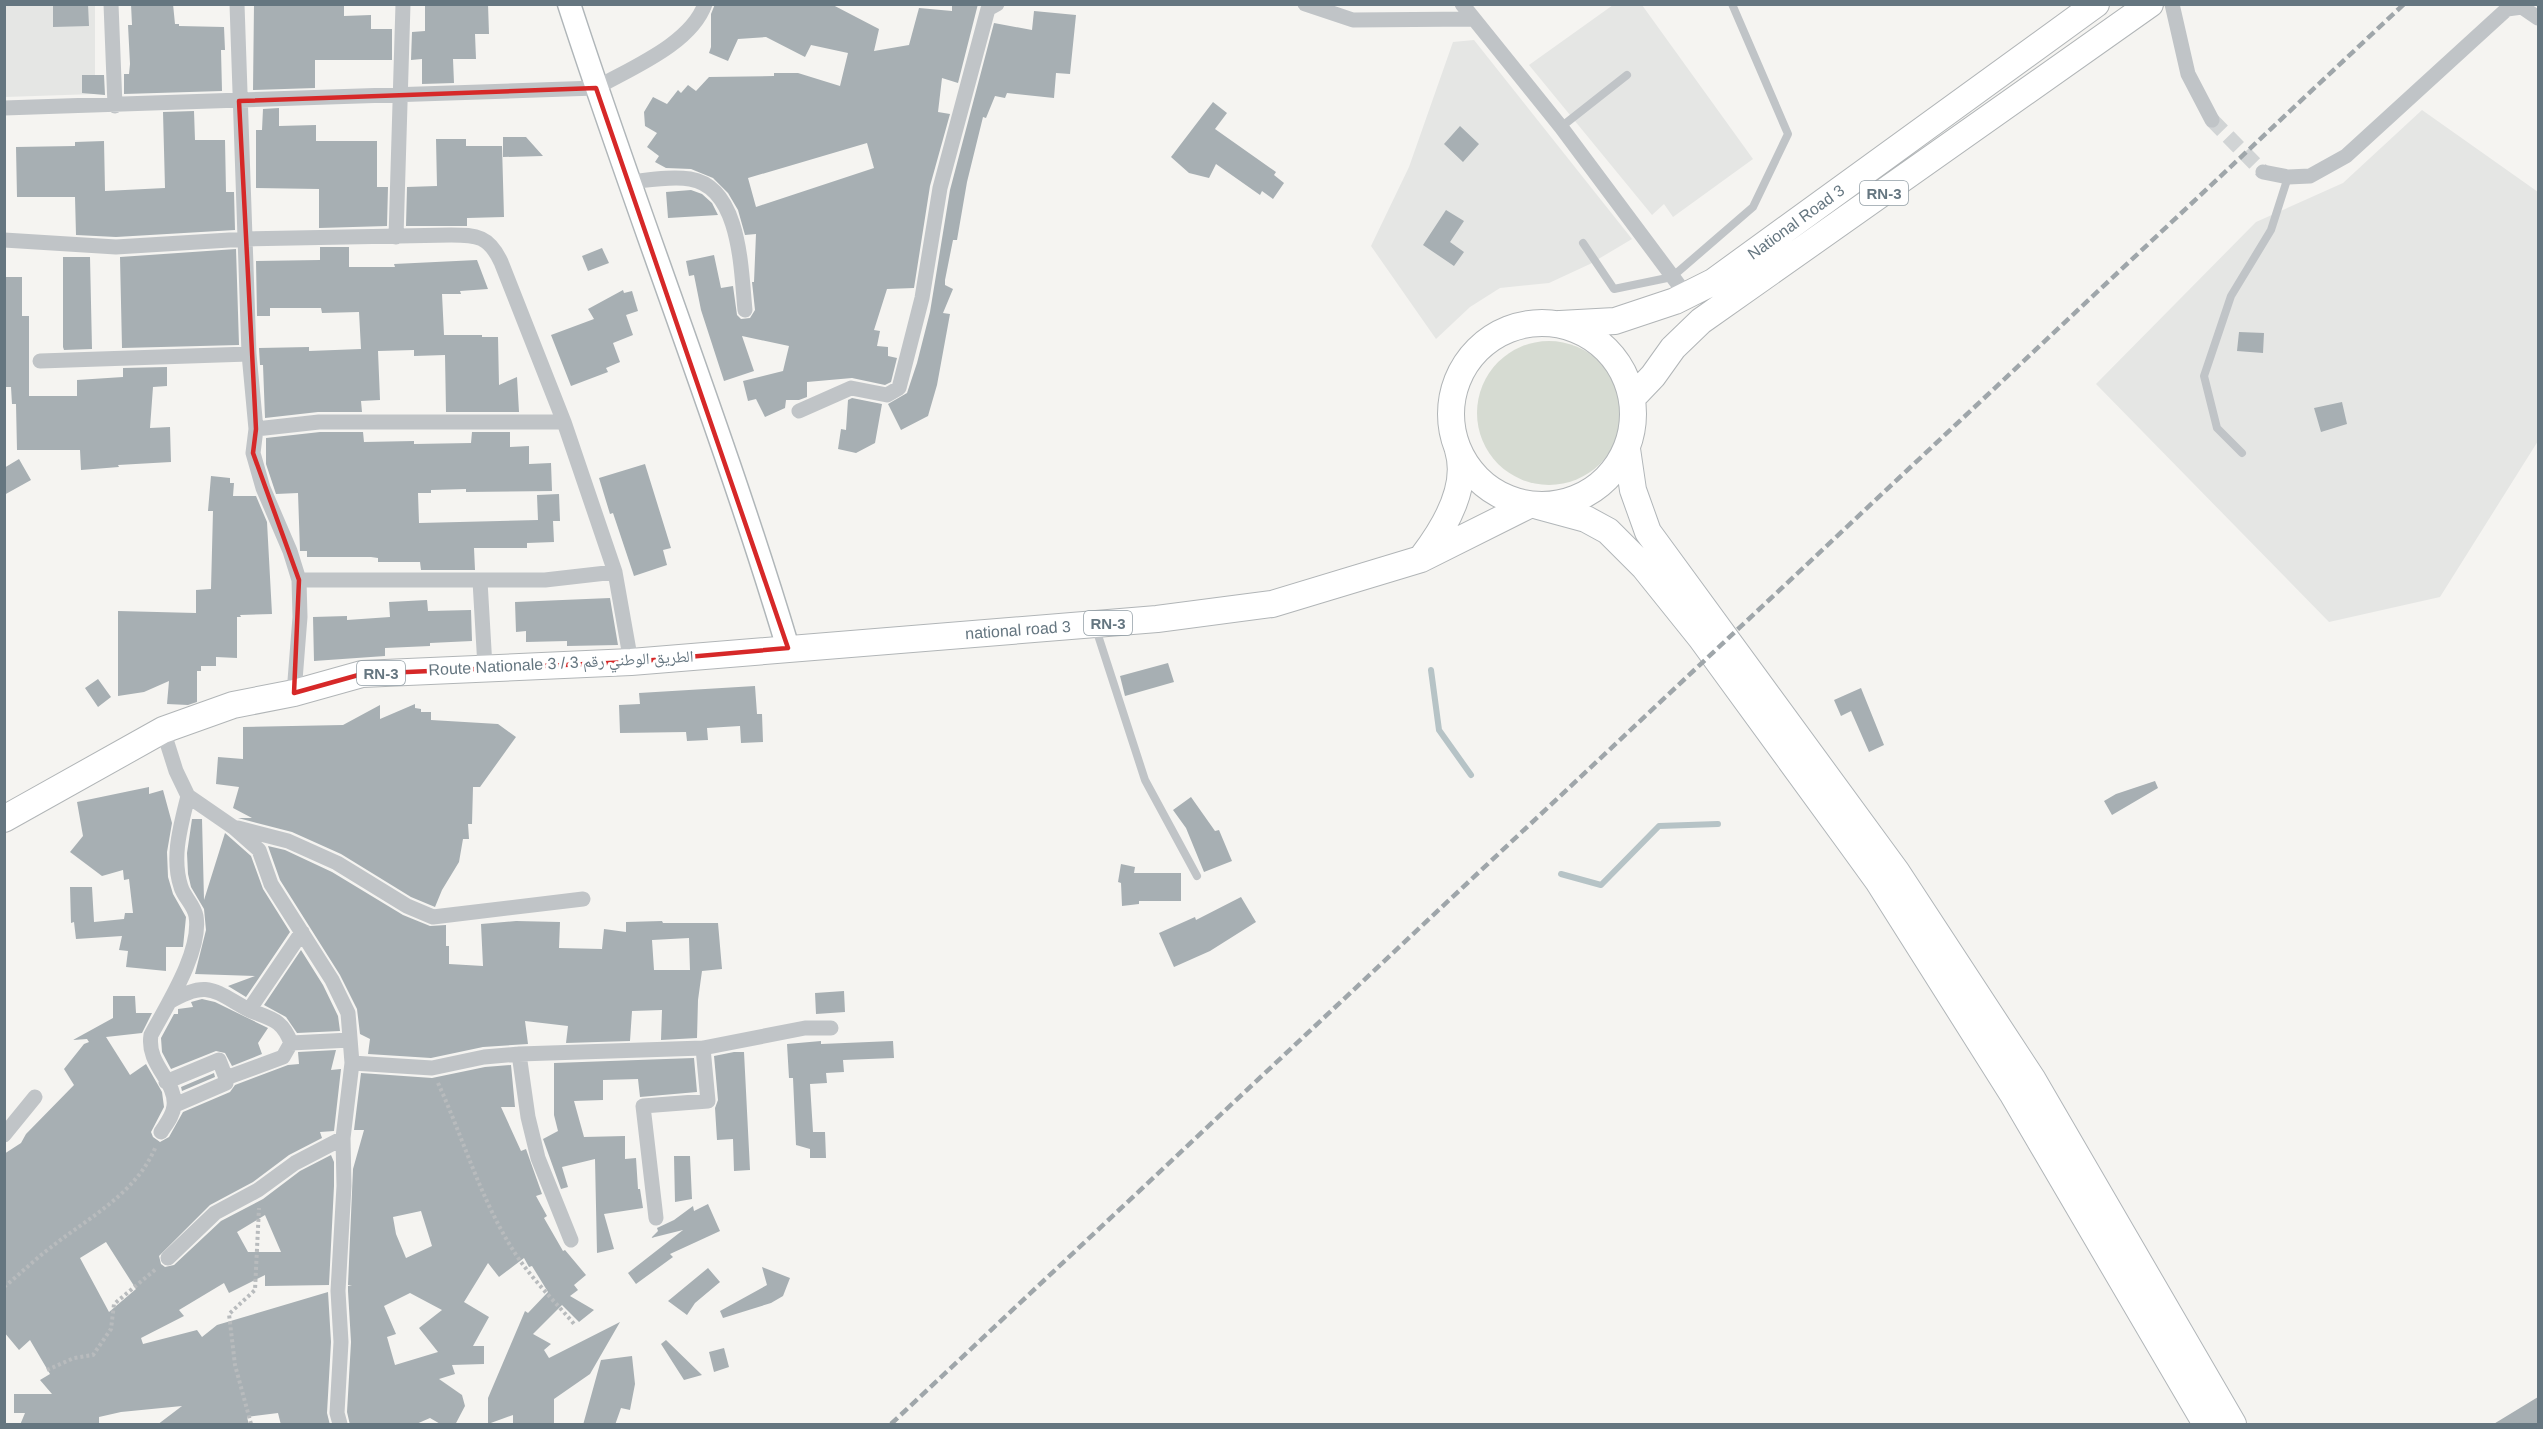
<svg xmlns="http://www.w3.org/2000/svg" width="2543" height="1429" font-family="Helvetica,'Noto Naskh Arabic',sans-serif">
	<style>
		.built { fill: #e5e6e4 }
		.green { fill: #d6dbd2 }
		.lines { fill: none; stroke-linecap: round; stroke-linejoin: round }
		.stream { stroke: #b6c3c6; stroke-width: 6 }
		.building { fill: #a7afb3; fill-rule: evenodd }
		.minor-tunnel { stroke: #d1d4d5; stroke-width: 15; stroke-dasharray: 15 8; stroke-linecap: butt }
		.secondary-casing { stroke: #b0b6b9; stroke-width: 25 }
		.primary-casing { stroke: #b1b6b9; stroke-width: 28 }
		.trunk-casing { stroke: #b1b5b7; stroke-width: 28 }
		.path { stroke: #b8bbbd; stroke-width: 4; stroke-dasharray: 3 3; stroke-linecap: butt }
		.service { stroke: #c0c4c7; stroke-width: 8 }
		.minor { stroke: #c0c4c7; stroke-width: 15 }
		.secondary { stroke: #fff; stroke-width: 22 }
		.primary { stroke: #fff; stroke-width: 26 }
		.trunk { stroke: #fff; stroke-width: 26 }
		.rail { stroke: #9fa6aa; stroke-width: 4.5; stroke-dasharray: 9 4.5; stroke-linecap: butt }
		.marked { fill: none; stroke: #d62828; stroke-width: 4.5; stroke-linejoin: round }
		.labels { text-anchor: middle; dominant-baseline: central; stroke-width: 6; stroke-linejoin: round; paint-order: stroke }
		.shield { fill: #fff; stroke: #939fa6; stroke-width: 1.5 }
		.shield-label { font-size: 15px; font-weight: bold; fill: #657680 }
		.street-label { font-size: 16px; fill: #657680; stroke: #fff }
	</style>
	<rect width="100%" height="100%" fill="#f5f4f1"/>
	<path class="built" d="M4,5H95V94L5,97Z
		M1613,5H1642L1753,159L1673,217L1664,204L1652,215L1529,65Z
		M1474,40L1632,239L1590,264L1549,283L1500,288L1470,307L1436,339L1371,246L1409,167L1453,42Z
		M2422,110L2538,192V441L2440,597L2329,622L2096,384L2256,222L2343,183Z"/>
	<path class="green" d="M1477 413a72 72 0 1 1 144 0a72 72 0 1 1-144 0Z"/>
	<g class="lines">
		<path class="stream" d="M1431,670L1439,730L1471,775
			M1561,874L1601,885L1659,826L1718,824"/>
	</g>
	<path class="building" d="M53,4H88L89,26L53,27Z
		M131,4H173L175,24H179V26L224,27L225,50H221L222,91L124,94V74H129L130,64L128,25H132Z
		M254,4H344V16L371,15V29H392V60H315V88L253,90Z
		M425,4H488L489,34H475L476,59H453L454,83L422,84V59L411,60L412,32L425,31Z
		M715,4H831L879,29L874,51L909,45L919,8L952,11V4H978L958,83L942,78L938,112L950,114L930,186L914,288L887,289L874,330L880,331L877,346L888,347V356L897,358L891,382L885,385L852,378L807,382V397L799,400H786L785,408L765,417L756,399L748,401L743,381L783,371L789,346L742,336L754,371L724,381L701,310L694,275L689,276L686,261L714,255L721,288L733,286L737,315L741,319L750,318L755,310L752,282H754L756,234L745,235L738,210L728,193L713,178L691,169L666,168L655,162L659,156L647,147L657,133L645,126L644,112L653,97L667,104L678,90L681,93L688,85L696,91L709,77L774,76V73H798L840,86L848,53L811,45L805,57L766,37L738,39L728,61L709,53L711,47V14ZM867,143L874,168L756,207L748,178Z
		M1034,11L1076,15L1070,74L1056,73L1054,98L1007,93L1005,98L995,96L986,118L983,117L967,182L957,240H953L945,280V285L953,289L943,313L950,314L937,385L928,416L901,430L888,404L907,393L917,363L930,312L950,190L994,23L1032,30Z
		M82,75H104L105,95L82,93Z
		M1213,102L1227,113L1215,129L1276,172L1274,175L1284,183L1273,199L1262,191L1260,195L1216,164L1209,178L1189,173L1171,157Z
		M279,108V126L316,125V141H377V187H388L387,226L319,228V189L256,188V130H262L263,109Z
		M194,111L195,140H225L226,192H234L235,230L116,237L76,235L75,197H17L16,147L75,146V142L104,141L105,191L165,188L163,112Z
		M1460,126L1479,144L1463,162L1444,144Z
		M503,137H526L543,156L503,157Z
		M436,139H466V146H502L504,217L467,218V226H406L407,187L437,186Z
		M691,190L702,194L712,203L718,215L668,218L666,192Z
		M1446,210L1464,221L1450,242L1464,252L1454,266L1423,245Z
		M320,247H349V267H395L394,264L477,260L488,289L460,291L461,294H442L444,335H482V337H498L499,385L517,377L519,412H446L445,355L414,356V350L378,351L380,400L361,401L362,412H318L265,418L263,365H260L259,348L309,347V351L361,349L359,312L322,313L321,308H270V316H257L256,261L320,260Z
		M602,248L609,263L588,271L582,256Z
		M236,249L239,345L122,348L120,257Z
		M63,257H90L92,349L64,350L63,347Z
		M4,277H22V316H29V396H77V380L123,377V368L167,367V386L153,387L150,428L170,427L171,462L118,465L119,467L81,470L80,450H17L16,404H12L11,387H4Z
		M623,290L624,293L632,291L638,311L626,315L633,335L613,343L620,362L606,368L608,372L571,386L551,335L594,319L588,309Z
		M2239,332L2264,333L2263,353L2237,351Z
		M852,398L882,404L875,443L856,453L838,449L841,429L846,430L848,400Z
		M2342,402L2347,424L2321,432L2314,408Z
		M320,432H363L364,442L414,441V444L471,443L472,432H510V447L529,446V464L551,463L552,491L466,492V489L431,490V493H418L419,523L538,520L537,495L559,494L560,521H553L554,542L527,543V548H474L475,570H421L420,562H378V558L371,557H307V551H300L298,493L276,494L266,464V438Z
		M19,459L31,480L4,495V468Z
		M645,464L671,548L663,550L667,565L634,576L613,513L610,514L599,478Z
		M211,476L230,478V483H234L233,496H256L267,522L272,614L240,615L241,617H237V658L216,657V666H201V671H197V702L188,705L167,704L169,681L144,692L118,696V611L196,613V590L211,589L213,511H208Z
		M610,598L618,645L567,646V641L526,642V631L516,632L515,602Z
		M427,600L428,611L471,610L472,641L430,643V646L385,648V656L314,661L313,617L347,616V620L390,617L389,602Z
		M1168,663L1174,682L1125,696L1120,676Z
		M98,679L111,697L98,707L85,688Z
		M755,686L757,714H762L763,742L741,743L740,726L707,728L708,740L687,741L686,732L620,733L619,705L640,704L639,693Z
		M1861,688L1884,745L1869,752L1851,711L1841,716L1834,700Z
		M415,704V708L421,709V712H431V720L498,724L516,737L480,787H473L472,824H468L469,839H463L459,862L442,890L435,907L411,897L341,854L292,832L238,818H252L233,808L239,787L216,784L218,757L243,759V727L343,725L380,705V719Z
		M2155,781L2158,788L2112,815L2104,801L2116,794Z
		M149,787V794L163,790L172,823L167,852L168,877L173,894L186,917L183,947H166V971L126,967L128,951L119,950L122,936L76,939L74,922L71,923L70,887H92L94,922L124,919L125,913H133L129,879L124,880L123,870L102,876L70,852L83,836L77,802Z
		M1191,797L1215,831L1219,830L1232,861L1204,872L1186,828L1173,810Z
		M192,819H202L204,900L225,833L251,856L263,889L290,932L246,997L228,986L255,976L195,974L206,930L204,909L191,887L188,874L187,853Z
		M268,846L285,850L332,872L403,915L430,926L446,925V946H449V964L483,966L481,924L516,921L560,922L559,948L602,949L604,929L626,932V922L662,921L663,923H718L722,969L702,971L698,1000L697,1038L661,1040L662,1010L632,1011L630,1041L566,1043L568,1026L525,1021L528,1044L483,1047L431,1058L368,1054L370,1039L360,1034L357,1009L340,975L280,880ZM689,938L690,970H654L652,940Z
		M1121,864L1135,867L1134,873H1181V901H1139V904L1122,906L1121,883L1118,882Z
		M1241,897L1256,922L1210,951L1174,967L1159,933L1195,917L1196,920Z
		M301,950L323,985L338,1016L340,1031L297,1033L286,1017L264,1005Z
		M844,991L845,1012L816,1014L815,993Z
		M113,996H135L136,1013H152L142,1033L106,1037L130,1075L146,1064L162,1092L164,1107L151,1132L153,1137L160,1142L169,1137L183,1112L230,1092L235,1085L288,1065L299,1064L298,1052L336,1050L331,1070L341,1069L334,1131L320,1132L322,1138L289,1155L253,1182L210,1205L159,1256L161,1264L165,1267L174,1265L221,1221L263,1199L300,1171L331,1155L334,1162V1186L329,1285L265,1286V1275L229,1293L224,1283L179,1310L184,1316L141,1338L143,1344L197,1330L202,1337L217,1325L328,1292L331,1342L327,1413L330,1425H281L278,1413L247,1417L249,1425H157L182,1406L121,1412L99,1417V1425H20L25,1413H14V1394H52L40,1380L50,1374L30,1340L19,1350L4,1332V1154L21,1143L26,1134L74,1085L64,1069L84,1044L89,1042L87,1039L73,1040L113,1018ZM265,1215L281,1252H248L237,1232ZM106,1242L136,1289L109,1312L80,1258Z
		M202,999L215,1002L268,1028L258,1043L262,1054L232,1066L225,1053L216,1051L171,1069L162,1052L161,1038L174,1014H178V1009L193,1007L191,1002Z
		M821,1041V1044L893,1041L894,1058L843,1060L844,1072L826,1073L827,1083L810,1084L813,1132H825L826,1158H810V1149L796,1145L793,1078H789L787,1044Z
		M734,1052H744L750,1170L734,1171L733,1139L717,1140L715,1108L718,1100L714,1056Z
		M694,1058L697,1092L640,1097L638,1079L603,1080V1100L574,1101L584,1137L625,1136V1159L636,1158L638,1189H640L643,1208L604,1214L614,1249L597,1253L595,1159L562,1167L568,1187L561,1189L543,1139L558,1131L554,1115V1063Z
		M511,1065L515,1107H501L521,1151L526,1149L542,1194L536,1196L547,1216L544,1218L563,1251L565,1250L586,1275L574,1285L578,1290L570,1296L594,1310L579,1322L562,1305L533,1334L551,1344L544,1350L549,1358L620,1322L590,1374L554,1399V1425H513V1415L488,1424V1398L525,1311L528,1313L548,1292L532,1266L529,1267L524,1258L499,1277L488,1263L464,1302L489,1317L473,1346H484V1364L452,1365L455,1374L439,1379L462,1395L465,1406L455,1425H442L430,1418L414,1425H350L347,1412L351,1342L348,1291V1286L352,1285H348L353,1169L364,1130H354L361,1073L432,1078L485,1067ZM421,1211L432,1246L406,1258L396,1234L393,1217ZM410,1293L442,1310L419,1328L438,1352L395,1365L387,1337L396,1334L384,1306Z
		M214,1073L215,1077L182,1091L181,1087Z
		M674,1156H690L692,1199L675,1202Z
		M708,1204L720,1231L670,1254L673,1257L636,1284L628,1273L683,1230L651,1238L658,1231L657,1228L674,1220L693,1206L694,1211Z
		M762,1267L790,1278L783,1296L771,1303L723,1318L720,1311L767,1285Z
		M708,1268L720,1282L695,1303L687,1315L668,1301Z
		M666,1340L702,1375L684,1380L661,1344Z
		M724,1348L729,1367L714,1372L709,1352Z
		M632,1356L635,1384L630,1410L621,1408L615,1425H583L601,1360Z
		M2538,1397V1425H2492Z"/>
	<g class="lines">
		<path class="minor-tunnel" d="M2212,120L2263,172"/>
		<g class="secondary-casing">
			<path id="secondary" d="M569,4C639,220 723,431 788,648"/>
		</g>
		<g class="primary-casing">
			<path id="primary" d="M1627,449L1633,490L1648,532L1896,871L2033,1080L2233,1424
				M1538,506L1586,519L1608,531L1644,567L1701,638L1849,841L1878,881L2012,1093L2206,1424"/>
		</g>
		<g class="trunk-casing">
			<path id="trunk" d="M1451 414a91 91 0 1 1 182 0a91 91 0 1 1-182 0Z
				M1560,324L1615,321L1675,301L1713,282L2096,4
				M1632,398L1653,376L1673,348L1701,321L2150,4
				M1423,556C1445,527 1469,486 1458,450
				M4,819L163,730L233,705L294,693L362,674L631,662L1157,619L1272,604L1421,559L1529,505"/>
		</g>
		<path class="path" d="M438,1083C465,1142 483,1208 521,1262C537,1284 557,1304 575,1325
			M4,1287C20,1274 34,1260 50,1248C88,1218 137,1193 156,1146
			M47,1370L74,1358L93,1355L111,1329L114,1304L156,1269
			M251,1424L235,1365L229,1314L255,1290L259,1208"/>
		<path class="service" d="M1561,127L1627,75
			M1583,243L1614,289L1672,277L1753,207L1788,134L1732,4
			M2242,453L2217,428L2204,376L2231,296L2271,230L2288,177
			M1096,629L1145,780L1197,876"/>
		<path class="minor" d="M111,4L115,106
			M237,4L249,354L256,429L253,453L263,488L290,551L299,580L300,617L294,693
			M1305,4L1353,20L1474,19
			M1462,4L1561,127L1687,296
			M2172,4L2188,74L2212,120
			M4,108L596,88C631,68 691,44 705,4
			M2263,172L2288,177L2310,176L2346,156L2507,9L2522,7L2538,18
			M630,182C649,180 671,176 690,179C741,187 741,271 745,310
			M396,237L403,4
			M4,240L116,247L246,239L451,235C477,235 489,236 501,262L564,422L615,572L631,662
			M40,361L249,354
			M799,411L851,388L887,395L899,388L922,298L940,188L988,9L997,4
			M256,429L319,422H564
			M299,580H545L615,572
			M480,581L485,667
			M163,730L176,771L188,796L233,827L259,850L271,884L332,980L348,1013L352,1063L343,1138L344,1186L338,1291L341,1342L337,1413L340,1424
			M238,828L288,841L337,863L407,906L433,917L583,899
			M169,1002C208,979 214,991 249,1010L302,932
			M249,1010C271,1019 282,1019 291,1043L350,1040
			M519,1054L528,1117L538,1158L571,1240
			M352,1063L432,1068L484,1057L519,1054L703,1048L805,1028H831
			M166,1082L219,1060L226,1078
			M175,1105L226,1083V1078L283,1057L291,1043
			M161,1132C166,1124 173,1116 174,1106C177,1081 146,1065 151,1035C167,1005 202,951 196,916C194,905 184,897 181,887C171,857 181,825 188,796
			M4,1135L35,1097
			M656,1218L643,1106L708,1101L703,1048
			M168,1258L215,1213L258,1190L295,1163L343,1138"/>
		<use href="#secondary" class="secondary"/>
		<use href="#primary" class="primary"/>
		<use href="#trunk" class="trunk"/>
		<path class="rail" d="M891,1424L2404,4"/>
	</g>
	<path class="marked" d="M596,88L788,648L631,662L362,674L294,693L299,580L253,453L256,429L239,101Z"/>
	<g class="labels">
		<g class="shield">
			<rect x="1860" y="181" width="48" height="24" rx="4.5"/>
			<rect x="1084" y="611" width="48" height="24" rx="4.5"/>
			<rect x="357" y="661" width="48" height="24" rx="4.5"/>
		</g>
		<g class="shield-label">
			<text x="1884" y="193">RN-3</text>
			<text x="1108" y="623">RN-3</text>
			<text x="381" y="673">RN-3</text>
		</g>
		<g class="street-label">
			<text transform="translate(1796 222) rotate(-36)">National Road 3</text>
			<text transform="translate(1018 630) rotate(-4)">national road 3</text>
			<text transform="translate(561 663) rotate(-3)">Route Nationale 3 / الطريق الوطني رقم 3</text>
		</g>
	</g>
	<rect width="2543" height="1429" fill="none" stroke="#657680" stroke-width="12"/>
</svg>
